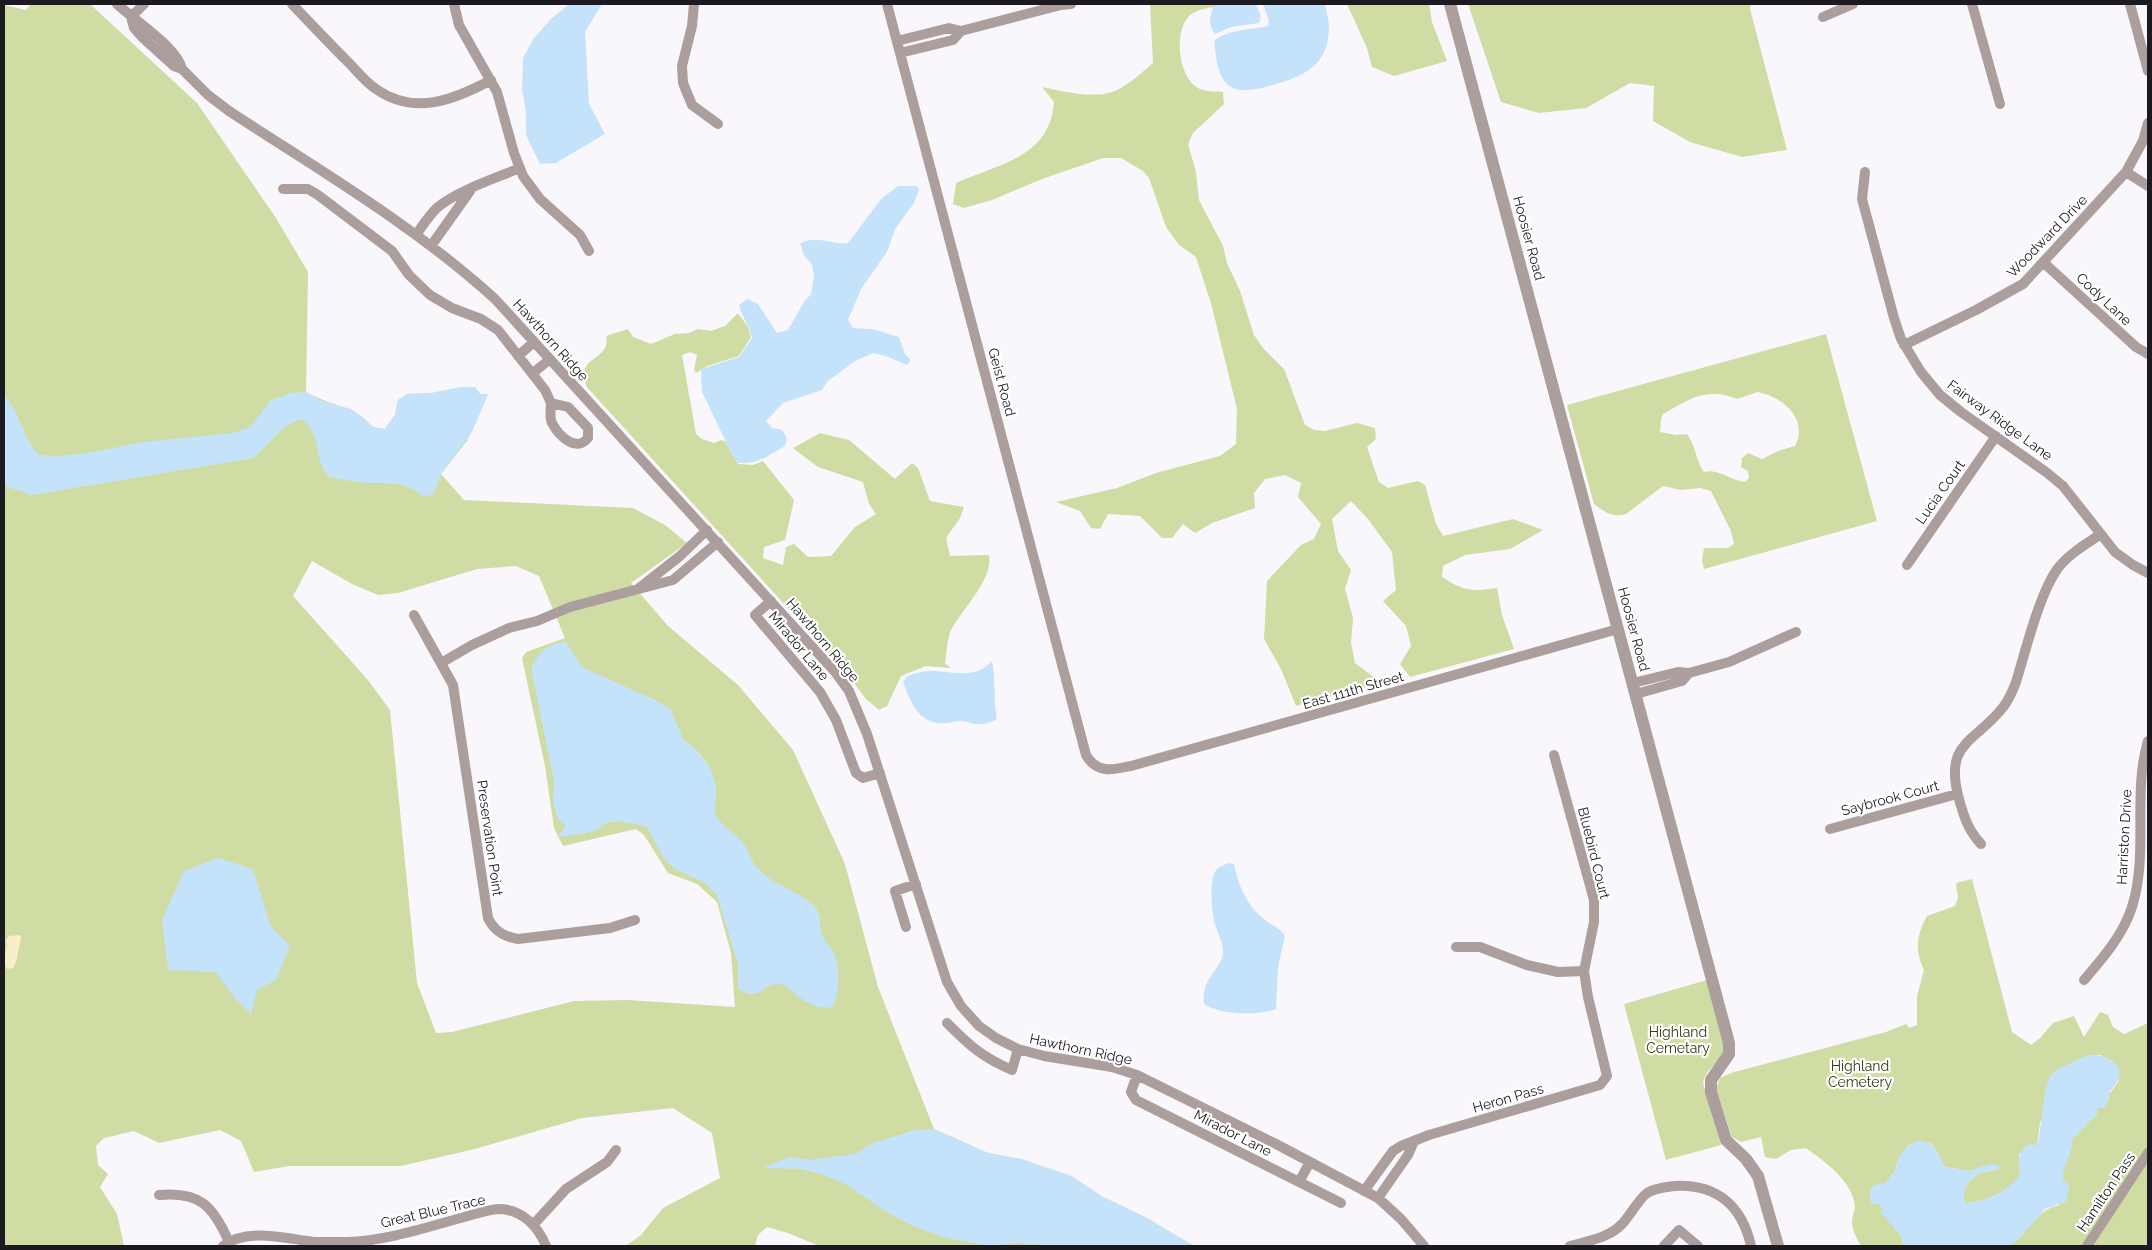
<svg xmlns="http://www.w3.org/2000/svg" width="2152" height="1250" font-family="Raleway,sans-serif">
	<style>
		.green { fill: #cfdca3; fill-rule: evenodd }
		.sand { fill: #f8eec9 }
		.water { fill: #c4e3fb }
		.lines { fill: none; stroke-linecap: round; stroke-linejoin: round }
		.minor { stroke: #ab9e9c; stroke-width: 10 }
		.tertiary { stroke: #ab9e9c; stroke-width: 12 }
		.labels { text-anchor: middle; dominant-baseline: central; stroke-width: 4.5; stroke-linejoin: round; paint-order: stroke }
		.street-label { font-size: 14px; fill: #1d1921; stroke: #fff }
		.park-label { font-size: 14px; fill: #32390d; stroke: #fff }
	</style>
	<rect width="100%" height="100%" fill="#f9f7fc"/>
	<path class="green" d="M31,4H90L197,103L276,218L308,272L306,392C331,406 353,405 373,427L385,429L395,415L398,400L407,394L432,393L461,387H475L480,394H488L467,441L441,474L464,500L633,508L665,525L687,543L631,583L668,626L738,685L793,750L845,864L878,987L934,1129L988,1153L1021,1159L1071,1176L1103,1197L1145,1217L1194,1246H819L788,1233L767,1227L758,1235L755,1246H626L641,1235L663,1208L720,1178L712,1133L673,1108L582,1118L475,1149L401,1166H289L254,1172L241,1141L220,1130L159,1143L134,1131L104,1138L96,1146L98,1165L108,1174L100,1187L117,1214L124,1246H4V5L26,10ZM312,561L352,584L378,595L398,593L477,569L516,566L539,576L565,638L526,652L522,658L545,766L554,828L563,846L636,829L644,835L668,873L697,884L717,902L731,953L735,1007L628,1000L574,1001L452,1032L436,1033L417,983L390,710L368,680L293,596Z
		M1150,4H1234C1222,6 1206,7 1195,12C1172,22 1176,78 1200,89C1206,92 1217,91 1223,92L1224,104L1193,133L1188,144L1196,172L1199,200L1223,246L1227,263L1240,291L1254,335L1263,348L1284,369L1305,425L1314,430L1325,431L1357,423L1375,428L1376,439L1367,447L1379,482L1388,488L1418,481L1425,485L1436,524L1443,536L1513,519L1543,530L1510,549L1465,555L1443,566L1442,577C1463,591 1472,592 1497,588L1502,615L1514,649L1410,677L1400,664L1411,646L1406,626L1383,601L1396,590L1392,552L1368,519L1351,501L1332,519L1338,551L1351,570L1345,589L1353,618L1351,643L1355,663L1375,678L1373,685L1296,706L1281,669L1264,639L1267,581L1301,545L1314,539L1321,524L1298,497L1301,483L1285,475L1265,479L1254,493L1255,508L1212,523L1195,533L1183,524L1172,538H1162L1140,516L1108,514L1100,529L1091,528L1080,511L1056,502L1117,488L1156,473L1220,456L1236,444L1237,409L1212,307L1196,257L1179,245L1166,227L1149,178L1143,171L1121,158H1103L1042,179L992,200L964,208L953,204L956,183C998,164 1050,158 1054,102L1042,87C1062,91 1092,99 1112,92C1127,87 1141,73 1153,63Z
		M1347,4H1429L1432,22L1447,61L1394,76L1372,67L1367,48Z
		M1468,4H1751L1750,9L1787,150L1742,157L1690,142L1653,121L1654,86L1630,83L1586,108L1539,113L1501,102Z
		M738,313L748,327L751,337L739,356L707,366L696,373L694,370L697,355L690,352L682,355L696,434L702,439L714,443L721,440L725,441L738,464L753,465L763,461L794,500L785,540L764,547L763,558L783,565L786,547L794,544L808,557L831,556L855,527L876,514L869,504L863,482L818,467L793,448L820,433L849,440L895,479L912,463L918,468L930,501L964,507L960,518L946,538L950,556L989,555C993,580 964,607 952,628C947,637 947,652 945,663L951,668L926,666L901,676L887,706L879,710L866,699L845,671L586,386C586,382 584,377 584,373C585,357 611,357 606,336L628,329L633,337L651,344L675,334L689,333L698,329L711,331L725,326Z
		M1826,334L1877,521L1704,569L1702,560L1704,548H1728L1734,544L1731,531L1711,491L1700,488L1681,490L1663,486L1626,514C1612,518 1605,512 1594,504L1567,405ZM1758,392C1783,397 1809,419 1795,446L1778,451L1762,459L1748,453L1742,458L1741,467L1748,471L1749,478L1745,482C1730,480 1718,468 1704,472C1696,462 1696,446 1687,434L1676,435L1660,432L1661,419L1663,414C1689,399 1707,386 1737,399Z
		M1972,879L2012,1032L2031,1045L2040,1038L2053,1023L2074,1016L2084,1037L2100,1012L2108,1015L2113,1027L2124,1034L2148,1023V1246H2008C2027,1234 2035,1210 2059,1205L2062,1174L2071,1149L2072,1140L2097,1114V1109L2108,1101L2109,1094L2119,1081L2118,1068L2113,1061L2100,1055H2089L2064,1067L2045,1095L2044,1113L2040,1123L2037,1145L2019,1154L2020,1175C2007,1193 1987,1202 1965,1203C1960,1190 1971,1175 1984,1172C1989,1171 1993,1171 1999,1168L1969,1171L1945,1167L1932,1144L1919,1141L1898,1158L1896,1169L1886,1183L1879,1203L1883,1210L1881,1212L1902,1237L1903,1246H1861C1857,1239 1852,1230 1852,1221C1852,1216 1855,1211 1855,1206C1852,1180 1825,1162 1806,1148L1791,1150L1776,1159L1765,1157L1761,1137L1741,1142L1732,1137L1716,1089L1720,1078L1734,1072L1886,1032L1906,1024L1909,1028L1917,1025V996L1924,970C1914,950 1917,934 1927,916L1955,906L1958,898L1956,883Z
		M1707,980L1725,1049C1721,1062 1705,1069 1703,1083L1721,1145L1666,1160L1624,1004Z"/>
	<path class="sand" d="M20,935L21,938L16,962L13,968L7,969C0,958 9,951 6,940L9,936Z"/>
	<path class="water" d="M569,4H602L585,32L589,104L605,134L556,163L540,164L526,135V111L522,90L523,58L534,38L551,19Z
		M1219,4H1256L1261,16L1259,23L1231,27L1215,34C1208,27 1210,16 1213,7Z
		M1263,4H1325C1326,11 1329,19 1329,27C1329,67 1302,77 1269,86C1259,89 1241,93 1231,87C1217,79 1216,55 1214,41C1228,29 1251,30 1268,26L1269,21Z
		M898,186H917L919,190L914,203L895,229L887,252L861,289L848,320L853,328L872,329L899,337L905,354L911,360L907,365L886,356L873,353L855,361L828,381L822,390L783,403L766,421L772,428L782,430L787,438L785,446C766,456 762,464 738,463L731,452L702,392L701,369L739,357L752,338C749,325 742,317 739,305L748,299L758,304L777,333L788,330L804,302L811,294L814,276L812,265L804,255L800,243C820,235 828,245 848,243L881,199Z
		M461,387H475L480,394H488L472,432L441,474L433,495L423,496C404,481 391,484 369,483C356,482 342,480 329,477C312,457 324,439 303,420C282,422 270,445 253,458L32,495L11,488L4,484V395C20,412 23,438 39,455L59,456L89,453L144,442L233,433L250,427L271,400L291,393L306,392L320,400L351,409L364,418L373,427L385,429L395,415L398,400L407,394L432,393Z
		M566,642L578,661L586,669L655,700L671,710L684,741C701,749 717,774 716,794C716,802 712,812 718,819C725,828 736,834 743,843C749,850 751,862 758,869C774,885 796,890 812,904C825,916 817,926 824,939C825,943 829,945 831,948C841,963 840,991 833,1007C817,1010 806,1003 794,993C790,990 786,985 781,984C763,981 759,1005 738,988V964L717,895L705,883L677,870L665,860L646,826L619,821L606,823L597,830L582,834L556,837L562,832L565,825L558,819L553,803L554,781L531,668C540,652 547,643 566,642Z
		M992,661C996,680 993,700 997,719C989,723 983,725 974,724C969,723 964,720 959,721C955,721 951,723 947,723C920,726 911,704 903,682L907,676C915,674 926,670 934,671C955,672 976,679 992,661Z
		M218,858L253,869L270,925L290,946L276,980L257,990L251,1014L234,997L216,972L168,970L162,920L184,871Z
		M1228,863L1234,864C1238,885 1247,906 1264,919C1272,926 1279,927 1285,936L1278,967L1276,1009C1257,1016 1221,1015 1204,1004C1201,975 1223,970 1223,951C1223,942 1218,934 1215,925C1212,914 1208,878 1217,869C1220,866 1225,865 1228,863Z
		M2089,1055C2102,1054 2124,1061 2119,1078C2118,1083 2113,1087 2110,1091C2108,1096 2108,1102 2106,1107L2097,1109V1114L2072,1140L2071,1149L2063,1174V1181L2066,1182L2070,1187L2067,1194V1201L2045,1209L2018,1240L2008,1246H1903L1902,1237L1880,1212L1883,1210L1879,1203L1874,1205L1871,1204L1870,1190L1874,1185L1886,1183L1896,1169L1898,1158L1908,1145L1919,1141L1932,1144L1945,1167L1969,1171L1990,1164L1999,1165V1168C1993,1171 1990,1171 1984,1172C1971,1175 1960,1190 1965,1203C1987,1202 2007,1192 2020,1175C2018,1161 2017,1152 2029,1144L2037,1145C2042,1129 2043,1086 2051,1075C2056,1069 2081,1058 2089,1055Z
		M934,1129L988,1153L1021,1159L1071,1176L1103,1197L1145,1217L1194,1246H1055L1017,1243L989,1246L974,1243L947,1238L915,1227L888,1213L847,1185L824,1175L801,1169L763,1168L790,1157L809,1160L856,1154L870,1144L915,1130Z"/>
	<g class="lines">
		<path class="minor" d="M117,4C134,20 177,47 182,69
			M292,4C310,23 329,43 348,62C357,71 365,82 376,89C414,116 454,100 491,80
			M454,4L459,25L497,92L514,153L523,176L540,199L580,235L589,251
			M694,4L692,26L682,66L683,83L692,105L718,124
			M887,4L1086,755C1097,774 1113,770 1131,766L1618,629
			M1972,4L2000,104
			M2130,4L2148,71
			M131,17L134,28L142,37L174,66L182,69L208,95L229,111C319,170 415,226 495,299L836,673L849,691L867,734L947,982L961,1006L979,1026L996,1038L1018,1049L1044,1056L1112,1067L1137,1075L1276,1144L1378,1198L1401,1219L1424,1246
			M131,17L144,4
			M1823,17L1853,4
			M897,41L949,28L961,31
			M900,53L953,40L961,31L1061,5L1071,4
			M1865,172L1862,199L1894,318L1901,339L1921,372L1940,395L1961,412L2046,472L2063,486L2115,552L2133,565L2148,573
			M2126,172L2148,186
			M283,189H308L318,195L392,251L409,275L430,295L452,308L481,319L498,330L545,390L551,403
			M416,235C423,225 429,215 438,207C457,191 496,178 520,168
			M431,246L470,191
			M2043,262L2136,347L2148,354
			M1904,345L1976,310L2023,284L2126,172L2143,141L2148,123
			M518,356L534,342
			M533,373L550,359
			M551,403L568,407L588,428V438C576,453 559,436 552,423C549,417 551,409 551,403Z
			M1907,565L1996,436
			M638,589L680,556L707,530
			M771,601L755,615L820,692L836,720L856,773L863,778L880,773
			M414,615L453,685L488,918C494,931 504,937 518,939L610,928L635,920
			M441,663L472,645L509,628L537,621L570,607L673,580L718,542
			M1633,683L1678,672L1689,673L1729,662L1796,632
			M1636,694L1682,681L1689,673
			M1830,829L1957,794
			M1981,844C1968,830 1964,817 1959,799C1943,741 1976,743 2004,706C2009,699 2013,690 2016,682C2026,650 2039,594 2058,568C2069,554 2086,544 2101,534
			M906,927L895,891L916,884
			M1456,947H1480L1527,965L1558,972L1584,971
			M2084,980C2103,958 2123,935 2132,907C2149,853 2132,795 2148,741
			M947,1023C970,1046 982,1057 1012,1070L1018,1049
			M1137,1075L1131,1092L1136,1100L1341,1203
			M1299,1182L1310,1162
			M1364,1191L1393,1151L1401,1146L1429,1135L1600,1085L1607,1076L1588,997L1584,971L1594,922V900L1554,755
			M159,1195C200,1191 213,1206 229,1242
			M1378,1198L1408,1155L1414,1141
			M533,1225L566,1189L607,1162L616,1150
			M223,1246C248,1227 287,1239 315,1242C325,1242 336,1242 346,1242C384,1241 421,1229 457,1219C470,1216 485,1210 498,1209C522,1209 538,1226 546,1246
			M1570,1246C1588,1241 1609,1238 1622,1224C1629,1217 1639,1199 1646,1194C1653,1188 1667,1187 1675,1186C1717,1184 1742,1206 1751,1246
			M1664,1246L1679,1230L1698,1246
			M2087,1246L2148,1153"/>
		<path class="tertiary" d="M1450,4L1729,1043V1054L1711,1080V1092L1726,1140L1746,1159L1758,1176L1778,1246"/>
	</g>
	<g class="labels">
		<g class="street-label">
			<text transform="translate(2047 236) rotate(-46)">Woodward Drive</text>
			<text transform="translate(1529 238) rotate(75)">Hoosier Road</text>
			<text transform="translate(2104 299) rotate(43)">Cody Lane</text>
			<text transform="translate(551 340) rotate(48)">Hawthorn Ridge</text>
			<text transform="translate(1002 382) rotate(75)">Geist Road</text>
			<text transform="translate(2000 420) rotate(36)">Fairway Ridge Lane</text>
			<text transform="translate(1940 492) rotate(-55)">Lucia Court</text>
			<text transform="translate(1634 629) rotate(75)">Hoosier Road</text>
			<text transform="translate(823 640) rotate(50)">Hawthorn Ridge</text>
			<text transform="translate(799 646) rotate(50)">Mirador Lane</text>
			<text transform="translate(1353 690) rotate(-16)">East 111th Street</text>
			<text transform="translate(1890 798) rotate(-15)">Saybrook Court</text>
			<text transform="translate(2124 837) rotate(-87)">Harriston Drive</text>
			<text transform="translate(490 838) rotate(82)">Preservation Point</text>
			<text transform="translate(1594 853) rotate(76)">Bluebird Court</text>
			<text transform="translate(1081 1049) rotate(12)">Hawthorn Ridge</text>
			<text transform="translate(1508 1098) rotate(-16)">Heron Pass</text>
			<text transform="translate(1233 1133) rotate(27)">Mirador Lane</text>
			<text transform="translate(2106 1192) rotate(-56)">Hamilton Pass</text>
			<text transform="translate(433 1211) rotate(-13)">Great Blue Trace</text>
		</g>
		<g class="park-label">
			<text x="1678" y="1032">Highland<tspan x="1678" dy="16">Cemetary</tspan></text>
			<text x="1860" y="1066">Highland<tspan x="1860" dy="16">Cemetery</tspan></text>
		</g>
	</g>
	<rect width="2152" height="1250" fill="none" stroke="#1d1921" stroke-width="10"/>
</svg>
